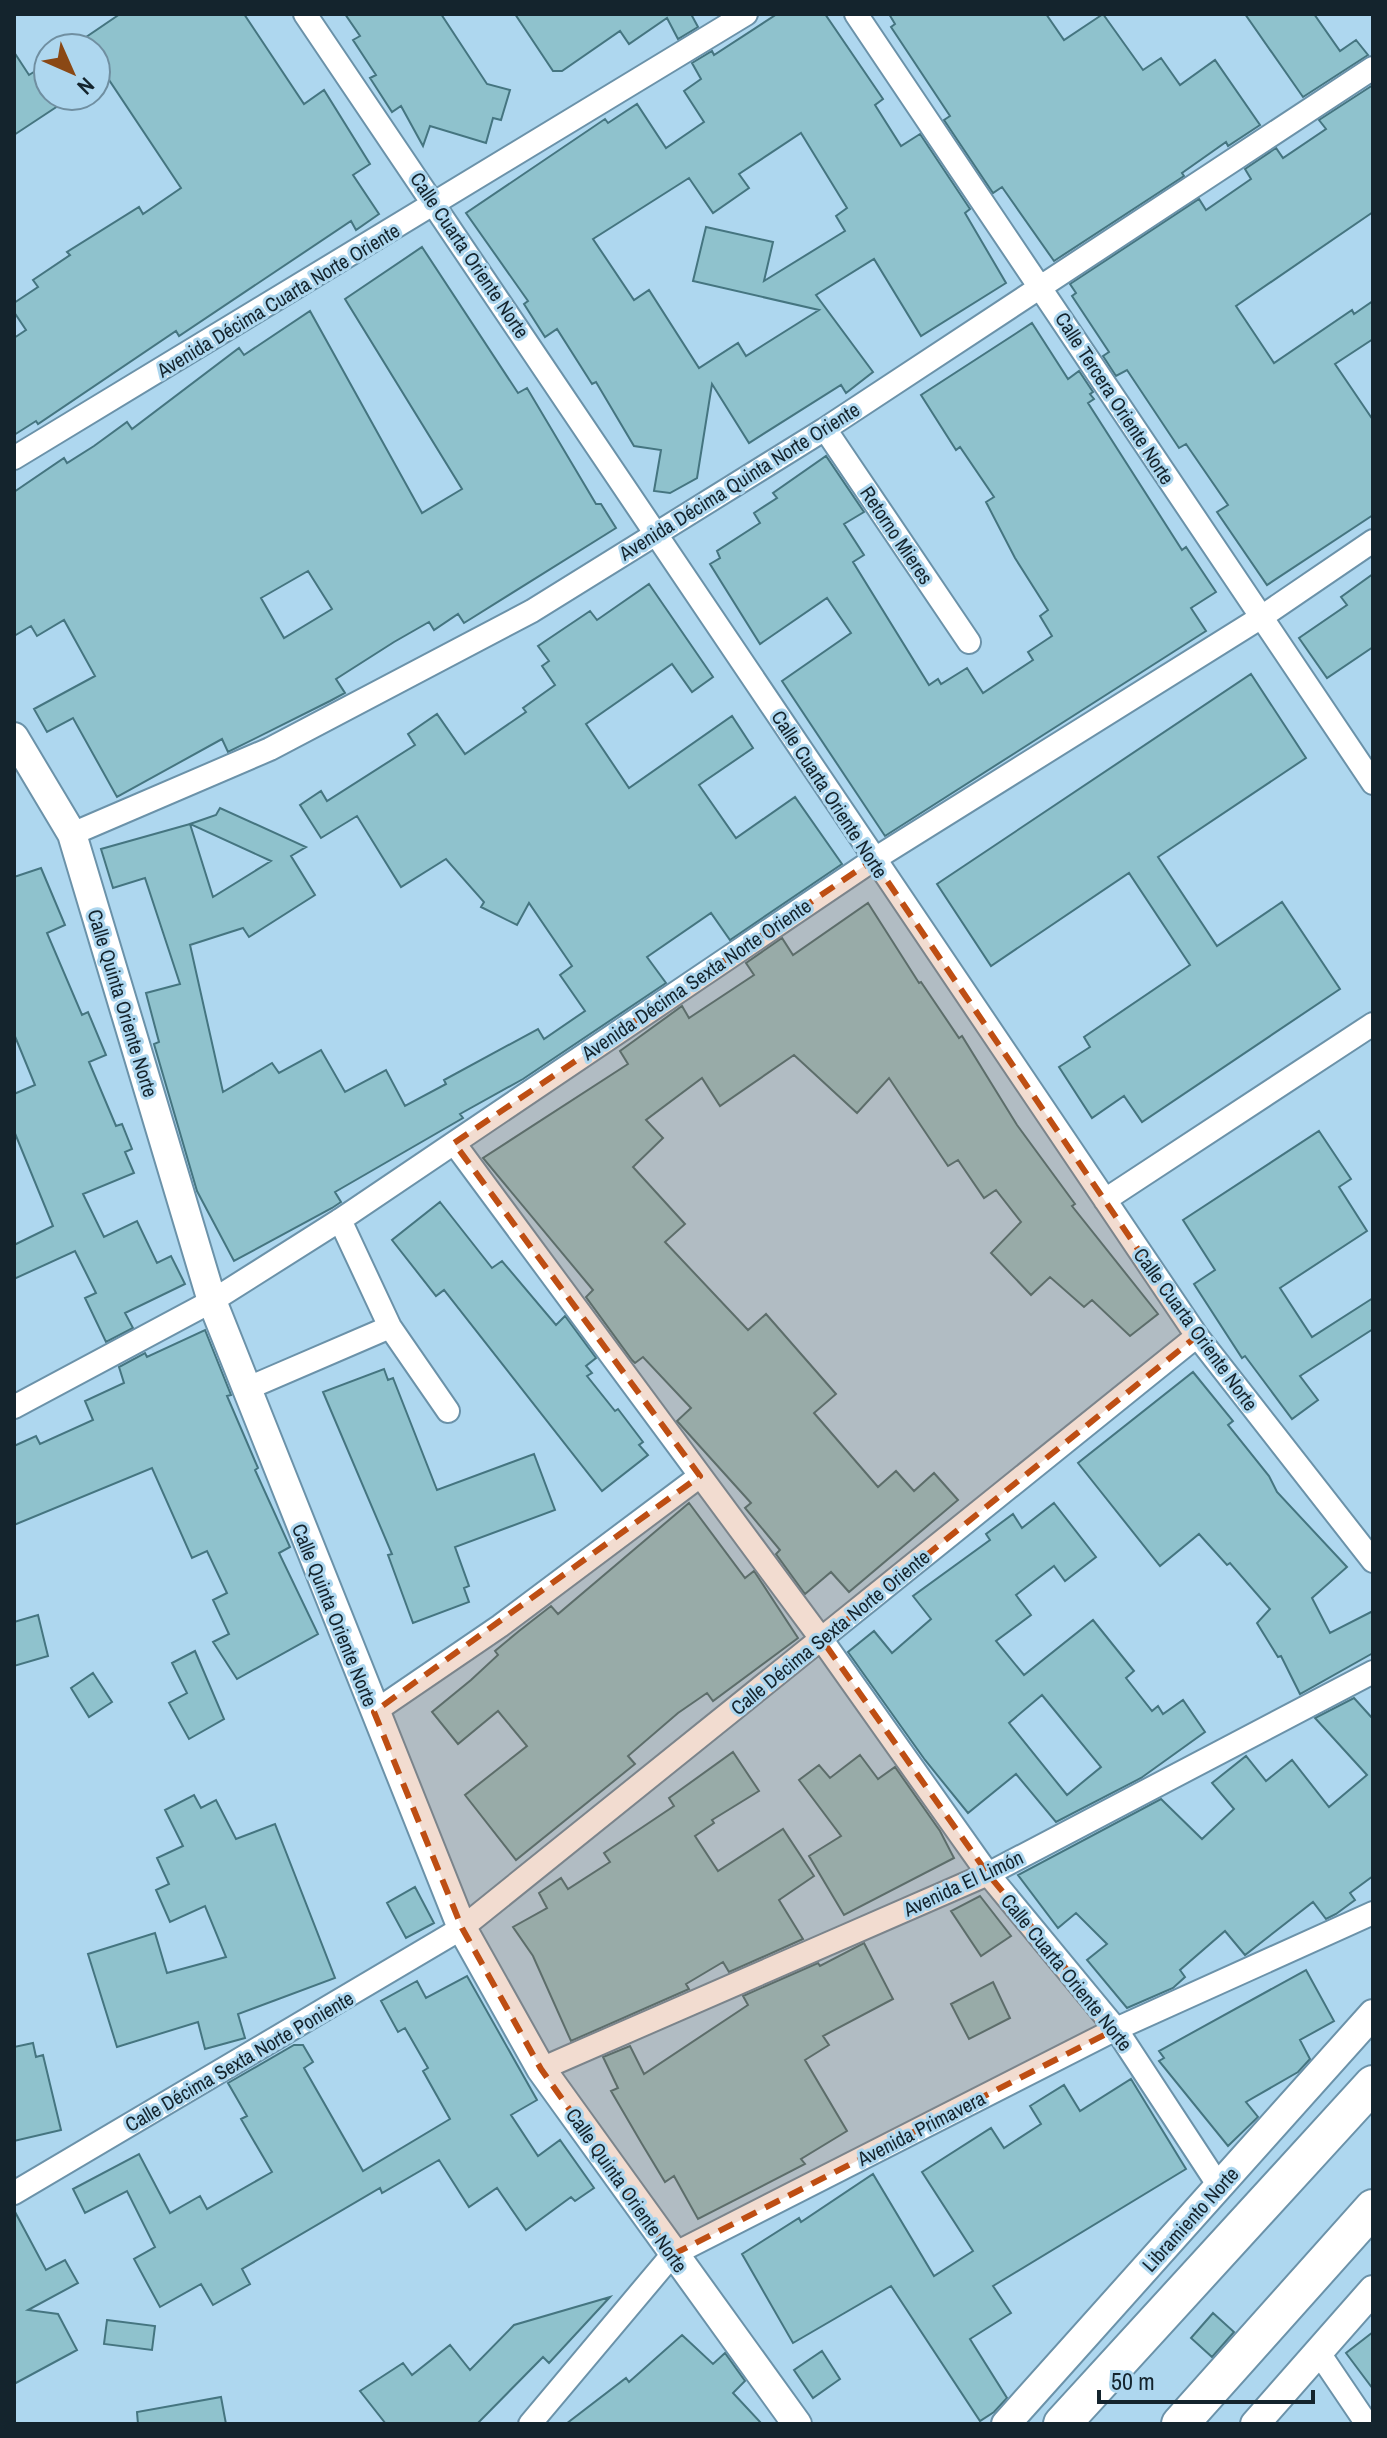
<svg xmlns="http://www.w3.org/2000/svg" width="1387" height="2438" font-family="'Archivo Narrow',sans-serif">
	<style>
		.building { fill: #8fc2cd; stroke: #457580; stroke-width: 2; fill-rule: evenodd }
		.lines { fill: none; stroke-linecap: round; stroke-linejoin: round }
		.minor-casing { stroke: #6b92a9; stroke-width: 26 }
		.tertiary-casing { stroke: #6b92a9; stroke-width: 32 }
		.trunk-casing { stroke: #6b92a9; stroke-width: 40 }
		.minor { stroke: #fff; stroke-width: 22 }
		.tertiary { stroke: #fff; stroke-width: 28 }
		.trunk { stroke: #fff; stroke-width: 36 }
		.marked { fill: #be4e13; fill-opacity: 0.2; stroke: #be4e13; stroke-width: 6; stroke-dasharray: 16 10; stroke-linejoin: round }
		.labels { text-anchor: middle; dominant-baseline: central; stroke-width: 6; stroke-linejoin: round; paint-order: stroke }
		.street-label { font-size: 20px; fill: #14242d; stroke: #aed7ef }
	</style>
	<rect width="100%" height="100%" fill="#aed7ef"/>
	<path class="building" d="M120,14H244L304,104L324,90L370,164L353,175L379,214L356,230L351,221L179,336L176,331L38,424L36,421L14,435V338L26,330L14,312V303L38,287L33,280L70,255L67,252L139,207L143,214L181,188L105,74L96,80V48H70Z
		M345,14H441L487,84L510,90L501,120L493,118L486,143L430,126L423,146L401,106L392,112L370,78L376,75L353,40L360,36Z
		M515,14H691L698,27L678,39L667,18L629,44L620,31L562,71H553Z
		M777,14H825L883,99L875,105L901,146L920,134L970,209L965,213L1006,283L921,336L874,259L816,295L873,372L846,393L841,385L749,443L712,384L697,478L670,493L654,491L661,450L634,446L596,382L592,384L557,329L545,337L524,304L528,301L466,213L605,119L608,123L637,104L666,148L704,122L684,91L701,79L692,63L712,51L714,55ZM801,133L847,208L836,216L845,231L764,281L773,242L706,227L693,281L819,310L746,356L738,343L699,368L649,290L634,300L593,239L689,178L713,213L749,188L739,174Z
		M889,14H1046L1064,40L1103,14L1143,70L1161,58L1180,85L1215,60L1260,125L1228,146L1226,142L1182,173L1184,176L1054,261L1002,187L993,193L944,120L950,116L891,27L895,24Z
		M1245,14H1314L1340,51L1356,40L1368,55L1303,97Z
		M14,52L29,75L48,63V96H73L14,135Z
		M1373,85V212L1236,306L1274,363L1352,310L1354,314L1373,301V339L1335,364L1373,420V515L1267,585L1217,512L1228,505L1186,444L1179,448L1127,370L1116,376L1103,356L1109,352L1072,296L1076,293L1070,284L1199,199L1206,210L1251,179L1245,169L1276,148L1283,158L1326,129L1319,120Z
		M422,247L518,393L527,388L596,504H601L616,528L464,623L458,614L434,630L429,622L394,642L336,679L345,693L330,701L228,752L222,739L117,797L73,718L47,732L34,709L95,676L64,620L37,636L31,626L14,636V492L64,458L67,463L94,446L127,422L132,429L239,348L244,355L310,311L422,513L462,489L345,299ZM308,571L332,609L284,638L261,598Z
		M1032,323L1068,379L1079,371L1093,392L1090,394L1094,399L1088,403L1182,550L1186,547L1216,592L1191,608L1206,631L885,836L782,681L851,633L827,598L760,644L710,564L720,558L717,551L760,523L754,513L777,498L773,493L826,456L864,512L844,524L864,555L853,562L929,685L938,679L941,684L967,668L983,693L1033,660L1028,652L1052,636L1040,616L1048,610L1015,558L986,502L994,497L960,447L956,450L921,395Z
		M1373,574V647L1327,678L1299,638L1347,605L1341,597Z
		M649,584L713,677L692,692L672,664L586,724L629,788L732,716L753,748L699,785L736,838L795,797L842,864L730,940L711,913L647,957L666,983L523,1079L460,1114L463,1118L335,1192L341,1202L332,1208L234,1261L197,1191L154,1044L159,1042L146,993L180,984L145,878L113,888L101,849L190,824L213,897L271,861L190,824L216,815L220,808L306,847L291,856L315,895L249,937L243,928L190,945L223,1092L272,1063L279,1073L321,1050L345,1092L386,1070L405,1106L446,1084L444,1080L538,1029L544,1039L585,1011L560,975L572,966L529,903L517,925L481,907L484,902L446,859L401,887L357,816L321,838L300,805L321,791L327,801L415,745L408,734L437,714L465,754L526,712L523,708L555,685L542,666L549,661L538,646L590,611L597,620Z
		M1251,674L1306,758L1158,857L1217,946L1282,902L1340,989L1142,1122L1124,1096L1092,1118L1059,1067L1090,1047L1084,1037L1190,965L1129,873L991,966L937,884Z
		M41,868L65,925L47,933L82,1015L88,1012L106,1055L89,1062L116,1126L122,1124L132,1149L125,1152L134,1173L83,1194L104,1237L137,1221L157,1263L171,1256L185,1284L125,1313L133,1328L106,1342L85,1298L96,1293L75,1251L14,1279V1245L53,1226L14,1131V1094L35,1085L14,1034V877Z
		M868,903L919,983L921,982L959,1038L962,1036L1017,1125L1075,1204L1072,1206L1158,1314L1130,1336L1092,1300L1084,1307L1050,1277L1031,1295L991,1253L1021,1222L996,1190L984,1198L958,1160L948,1166L889,1078L857,1113L794,1055L720,1106L702,1078L646,1120L663,1138L633,1167L685,1224L665,1242L748,1330L766,1314L836,1394L814,1413L878,1487L896,1471L914,1491L934,1473L958,1500L849,1592L831,1572L805,1594L776,1554L780,1550L745,1508L751,1503L677,1421L691,1408L643,1357L635,1363L632,1360L586,1297L593,1290L483,1158L628,1064L620,1051L682,1006L689,1018L754,975L746,963L782,938L793,955Z
		M1319,1131L1351,1179L1339,1187L1367,1231L1280,1288L1312,1337L1373,1298V1329L1300,1376L1318,1400L1292,1419L1245,1356L1242,1358L1194,1284L1215,1270L1183,1220Z
		M440,1202L492,1268L502,1261L556,1325L565,1316L596,1358L586,1366L592,1373L587,1376L615,1411L618,1409L643,1442L639,1445L648,1455L602,1491L444,1290L436,1296L392,1240Z
		M205,1330L231,1395L227,1396L258,1468L255,1470L290,1547L279,1553L318,1634L237,1679L213,1642L229,1634L213,1600L227,1593L207,1551L192,1558L152,1468L14,1525V1446L36,1436L40,1444L93,1420L85,1401L124,1383L119,1367L145,1353L147,1357Z
		M384,1369L388,1380L393,1378L437,1490L534,1454L555,1510L455,1547L469,1586L464,1588L469,1602L413,1623L388,1555L392,1554L323,1392Z
		M1193,1372L1233,1421L1228,1425L1269,1476L1277,1492L1347,1567L1312,1598L1330,1633L1373,1611V1653L1300,1694L1281,1656L1278,1657L1257,1623L1270,1609L1230,1563L1227,1565L1199,1534L1160,1566L1078,1463Z
		M689,1503L745,1578L754,1571L798,1638L713,1701L707,1693L678,1713L628,1756L635,1764L516,1860L465,1795L527,1746L498,1711L458,1744L432,1712L471,1680L498,1655L495,1651L519,1631L551,1606L558,1614Z
		M1054,1503L1096,1557L1065,1581L1054,1566L1016,1595L1031,1615L996,1641L1024,1675L1093,1620L1134,1671L1126,1678L1152,1711L1158,1706L1163,1714L1183,1700L1205,1732L1141,1778L1056,1822L1016,1774L968,1813L925,1760L848,1652L874,1631L892,1653L931,1619L913,1596L990,1540L986,1534L1013,1514L1022,1528ZM1042,1695L1101,1767L1067,1795L1009,1723Z
		M38,1615L48,1656L14,1666V1622Z
		M195,1651L224,1719L189,1739L169,1703L187,1693L172,1663Z
		M93,1673L112,1702L89,1717L71,1688Z
		M1354,1698L1373,1719V1876L1350,1893L1355,1900L1336,1914L1326,1919L1313,1902L1245,1955L1225,1931L1180,1970L1185,1977L1173,1988L1127,2008L1087,1960L1107,1944L1076,1913L1058,1928L1018,1875L1161,1799L1202,1839L1234,1809L1212,1783L1246,1756L1266,1781L1292,1760L1329,1807L1367,1775L1315,1718Z
		M733,1752L759,1791L712,1820L714,1823L695,1836L718,1871L783,1829L814,1876L779,1900L803,1939L729,1972L723,1962L686,1984L689,1989L571,2041L533,1956L513,1927L547,1908L539,1893L561,1878L568,1889L610,1862L604,1853L674,1806L669,1798Z
		M860,1755L878,1779L895,1767L940,1831L954,1858L844,1915L809,1856L841,1836L799,1780L819,1765L830,1778Z
		M194,1795L201,1808L216,1800L236,1839L275,1824L335,1978L238,2014L245,2038L205,2049L198,2022L117,2047L88,1954L155,1933L167,1973L226,1957L205,1906L170,1922L156,1890L169,1884L157,1858L183,1846L165,1810Z
		M415,1887L434,1923L406,1938L387,1903Z
		M980,1896L1011,1936L981,1956L951,1911Z
		M864,1943L893,1999L823,2036L829,2045L805,2060L847,2131L801,2159L805,2164L698,2219L674,2176L665,2182L642,2144L611,2091L618,2088L603,2057L630,2046L644,2074L748,2005L743,1996L818,1963L820,1966Z
		M1306,1970L1334,2021L1300,2040L1310,2059L1298,2072L1246,2102L1258,2117L1228,2146L1159,2061L1164,2058L1159,2051Z
		M467,1976L537,2100L511,2115L538,2156L560,2140L594,2188L575,2201L571,2197L526,2230L497,2188L469,2207L439,2160L382,2193L380,2188L242,2269L250,2284L213,2305L201,2284L160,2307L134,2259L155,2247L127,2191L85,2213L73,2189L139,2154L170,2213L200,2196L207,2209L272,2172L241,2119L247,2116L228,2083L294,2045H303L313,2062L304,2068L363,2171L450,2119L423,2071L428,2068L405,2028L398,2032L381,2001L417,1981L426,1998Z
		M993,1982L1010,2018L969,2039L951,2004Z
		M33,2043L36,2057L43,2055L61,2130L14,2141V2047Z
		M1131,2079L1186,2169L993,2286L1011,2313L970,2339L1007,2398L994,2412L980,2421L891,2286L793,2343L742,2254L799,2218L801,2222L873,2174L934,2276L973,2251L922,2172L991,2128L1004,2148L1041,2124L1030,2106L1064,2085L1080,2111Z
		M14,2210L46,2270L65,2260L78,2283L28,2310L58,2314L77,2350L14,2384Z
		M610,2297L549,2363L543,2357L477,2424H386L360,2391L403,2363L412,2375L450,2345L470,2370L514,2325Z
		M1213,2313L1234,2332L1212,2357L1191,2338Z
		M107,2320L155,2326L152,2350L104,2344Z
		M1373,2332V2389L1346,2353Z
		M682,2335L713,2364L725,2353L745,2381L733,2393L762,2424H566L626,2378L629,2382Z
		M822,2351L840,2379L813,2398L794,2370Z
		M221,2397L226,2424H138L137,2412Z"/>
	<g class="lines">
		<g class="minor-casing">
			<path id="minor" d="M305,14L1197,1336L1373,1561
				M856,14L1373,783
				M825,429L969,642
				M14,458L746,14
				M72,834L270,749L532,611L825,429L1373,68
				M454,1143L822,1640L988,1874L1116,2029L1219,2186
				M1105,1200L1373,1024
				M340,1220L390,1327
				M246,1389L390,1327L448,1411
				M14,1407L212,1301L340,1220L873,860L1260,618L1373,541
				M374,1712L500,1626L700,1476
				M541,2069L988,1874L1373,1672
				M14,2193L462,1928L1197,1336
				M1319,2353L1367,2424
				M530,2424L672,2255L1116,2029L1373,1913"/>
		</g>
		<g class="tertiary-casing">
			<path id="tertiary" d="M14,737L72,834L212,1301L462,1928L541,2069L797,2424
				M1006,2424L1373,2014
				M1255,2424L1373,2290"/>
		</g>
		<g class="trunk-casing">
			<path id="trunk" d="M1062,2424L1373,2084
				M1180,2424L1373,2208"/>
		</g>
		<use href="#minor" class="minor"/>
		<use href="#tertiary" class="tertiary"/>
		<use href="#trunk" class="trunk"/>
	</g>
	<path class="marked" d="M873,860L1197,1336L822,1640L988,1874L1116,2029L672,2255L541,2069L462,1928L374,1712L700,1476L454,1143Z"/>
	<g class="labels">
		<g class="street-label">
			<text transform="translate(470 255) rotate(56)">Calle Cuarta Oriente Norte</text>
			<text transform="translate(278 300) rotate(-31)">Avenida Décima Cuarta Norte Oriente</text>
			<text transform="translate(1115 398) rotate(57)">Calle Tercera Oriente Norte</text>
			<text transform="translate(739 481) rotate(-32)">Avenida Décima Quinta Norte Oriente</text>
			<text transform="translate(897 535) rotate(56)">Retorno Mieres</text>
			<text transform="translate(830 794) rotate(57)">Calle Cuarta Oriente Norte</text>
			<text transform="translate(696 979) rotate(-34)">Avenida Décima Sexta Norte Oriente</text>
			<text transform="translate(123 1003) rotate(73)">Calle Quinta Oriente Norte</text>
			<text transform="translate(1196 1329) rotate(54)">Calle Cuarta Oriente Norte</text>
			<text transform="translate(335 1615) rotate(68)">Calle Quinta Oriente Norte</text>
			<text transform="translate(830 1632) rotate(-39)">Calle Décima Sexta Norte Oriente</text>
			<text transform="translate(963 1883) rotate(-25)">Avenida El Limón</text>
			<text transform="translate(1067 1972) rotate(51)">Calle Cuarta Oriente Norte</text>
			<text transform="translate(239 2061) rotate(-30)">Calle Décima Sexta Norte Poniente</text>
			<text transform="translate(921 2128) rotate(-27)">Avenida Primavera</text>
			<text transform="translate(627 2190) rotate(55)">Calle Quinta Oriente Norte</text>
			<text transform="translate(1190 2219) rotate(-48)">Libramiento Norte</text>
		</g>
	</g>
	<rect width="1387" height="2438" fill="none" stroke="#14242d" stroke-width="32"/>
	<g transform="translate(72 72) rotate(135)"><circle r="38" fill="#aed7ef" stroke="#708fa1" stroke-width="2"/>
	<path d="M0-6L14 30L0 20L-14 30Z" fill="#8a4815"/>
	<text y="-12" font-size="22" font-weight="bold" text-anchor="middle" fill="#14242d">N</text>
	</g>
	<path d="M1099 2390v12h214v-12" fill="none" stroke="#14242d" stroke-width="4"/>
	<text x="1111" y="2390" font-size="24" fill="#14242d" stroke="#aed7ef" stroke-width="6" paint-order="stroke">50 m</text>
</svg>
